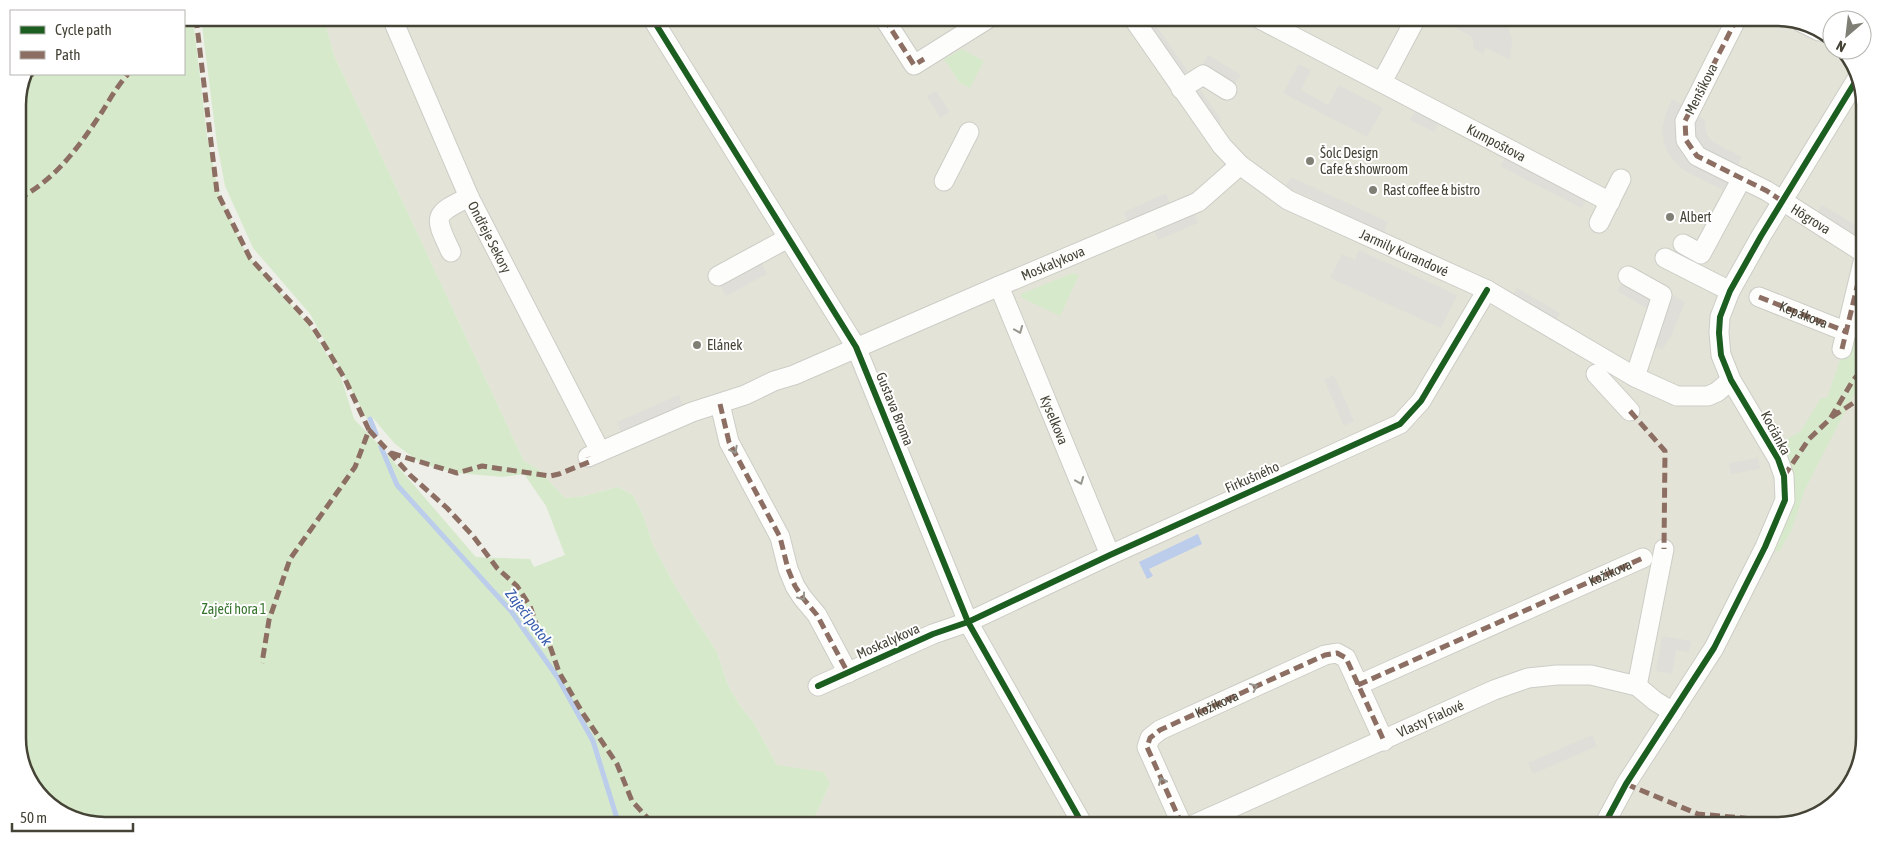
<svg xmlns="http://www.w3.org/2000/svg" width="1882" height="843" font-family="'Asap Condensed',sans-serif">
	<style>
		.residential { fill: #e3e3d7 }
		.green { fill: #d6eacb }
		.parking { fill: #dfded9 }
		.water { fill: #bccdeb }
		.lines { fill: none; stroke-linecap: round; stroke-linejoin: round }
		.stream { stroke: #bccdeb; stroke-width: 5 }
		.minor-casing { stroke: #cdcdc7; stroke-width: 21 }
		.minor { stroke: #fdfdfc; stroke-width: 19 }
		.quiet { stroke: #8d6e63; stroke-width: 5; stroke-dasharray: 10 5; stroke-linecap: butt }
		.cycleway-casing { stroke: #fff; stroke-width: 9 }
		.cycleway { stroke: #1b5e20; stroke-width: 6 }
		.oneway { stroke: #98978f }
		.poi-dot { fill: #807f75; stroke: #fff; stroke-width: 2 }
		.labels { text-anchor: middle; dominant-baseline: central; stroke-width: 4; stroke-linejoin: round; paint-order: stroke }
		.street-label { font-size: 14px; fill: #454336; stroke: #fff }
		.poi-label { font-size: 14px; fill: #454336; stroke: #fff; text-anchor: start }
		.park-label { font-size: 14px; fill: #36742d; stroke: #fff }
		.water-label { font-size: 15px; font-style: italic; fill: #355bab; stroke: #fff }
		.rim { fill: none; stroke: #454336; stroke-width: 2.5 }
	</style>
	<rect width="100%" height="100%" fill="#efefea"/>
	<path class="residential" d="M324,18H1777L1811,24L1832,42V50H1842L1850,56L1864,100V738L1858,772L1826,811L1777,825H811L830,784L777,765L754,723L741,707L728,685L717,652L678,591L654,547L643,515L633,495L618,487L584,496L565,498L538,469L524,461L334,55Z"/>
	<path class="green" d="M184,18H193L207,136L219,193L246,253L308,324L341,377L354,419L381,447L476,557L530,559L534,567L565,555L546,506L524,474L502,477L457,473L422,464L395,444L372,417L367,419L310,314L253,248L225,186L217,144L201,18H324L334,55L524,461L538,469L565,498L584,496L618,487L633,495L643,515L654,547L678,591L717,652L728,685L741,707L754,723L777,765L824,772L830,784L811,825H105L71,819L32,787L18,744V100L29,74H184Z
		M962,49L984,61L970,88L960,83L944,59Z
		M1073,273L1079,275L1060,316L1022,298L1021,294Z
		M1864,327V380L1861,381L1805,489L1792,529L1779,552L1770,548L1786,515L1779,444L1801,431L1821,398H1827L1842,354L1853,330Z"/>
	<path class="parking" d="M1145,18H1151L1221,119L1219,125Z
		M1447,18H1505L1512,39L1510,60L1486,48L1483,54L1473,48V42L1471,36L1445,22Z
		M1208,55L1241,75L1233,87L1201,67Z
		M1299,64L1311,70L1301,90L1328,105L1339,85L1383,108L1367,137L1283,93Z
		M936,91L950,112L940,118L927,96Z
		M1672,99L1683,105L1682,108L1705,120L1706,133L1713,142L1742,157L1723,190L1683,170L1672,159L1667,151L1664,144L1662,129L1666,113Z
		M1416,109L1440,121L1434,132L1410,120Z
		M1506,156L1587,198L1581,208L1500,166Z
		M1291,177L1388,222L1384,233L1285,186Z
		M1166,193L1170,204L1127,222L1124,212Z
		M1822,205L1861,228L1856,237L1816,214Z
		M1194,212L1198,223L1158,240L1154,229Z
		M1359,250L1457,295L1441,328L1330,278L1342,254L1355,260Z
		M762,263L767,274L726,296L720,285Z
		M1630,269L1685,302L1671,336L1662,350L1651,344L1660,330L1665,319L1617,291Z
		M1517,288L1560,313L1554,323L1511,297Z
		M1334,375L1354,421L1344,426L1324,379Z
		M679,395L684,407L622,435L617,422Z
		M1758,458L1760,469L1731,474L1729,463Z
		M1662,636L1691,641L1689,652L1676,650L1672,674L1656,671Z
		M1592,735L1597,746L1533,774L1528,763Z"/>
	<path class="water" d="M1198,534L1202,544L1149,569L1153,576L1147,579L1139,562Z"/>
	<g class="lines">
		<path class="stream" d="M370,419L376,434
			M381,447L397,485L511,611L558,678L593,741L619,825"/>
		<g class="minor-casing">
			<g id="minor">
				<path id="s1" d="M392,18L469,197L600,451"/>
				<path d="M652,18L856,347L968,622L1083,825"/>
				<path d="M884,18L914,65L989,18"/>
				<path id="s2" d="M1133,18L1222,146L1240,165L1288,200L1487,290L1635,377L1677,396H1708L1717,392L1731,380"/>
				<path id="s3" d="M1258,18L1610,202"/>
				<path id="s4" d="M1737,18L1685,121L1686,140L1697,156L1767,191L1864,253"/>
				<path d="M1801,22L1819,31"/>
				<path d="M1382,82L1416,18"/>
				<path d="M1181,89L1203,75L1227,90"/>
				<path d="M944,181L969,132"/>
				<path d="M1599,223L1621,179"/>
				<path d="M1683,244L1701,254L1742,178"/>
				<path d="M451,252C434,216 432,215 469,197"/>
				<path d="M1665,258L1730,291"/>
				<path d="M718,276L788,238"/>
				<path d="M1628,276L1662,295L1635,377"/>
				<path id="s5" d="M999,286L1110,555"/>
				<path id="s6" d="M1759,297L1847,332"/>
				<path d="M1842,349L1864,258"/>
				<path d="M1596,374L1630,411"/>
				<path d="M720,404L729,442L780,537L788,569L795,586L802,597L817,615L848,673"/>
				<path id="s7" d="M588,457L692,412L745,395L774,381L794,375L999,286L1198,202L1240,165"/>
				<path id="s8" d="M1358,685L1643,558"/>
				<path d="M818,686L933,634L968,622L1110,555L1400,424L1421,401L1487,290"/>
				<path d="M1637,686L1664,549"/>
				<path id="s9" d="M1182,825L1147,747L1150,738L1160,730L1325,655L1337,653L1346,658L1384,741"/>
				<path id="s10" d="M1193,825L1494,690L1528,678L1557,675H1591L1637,686L1655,701L1673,712"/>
				<path d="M1604,825L1626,784L1714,648L1765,547L1785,500L1784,476L1778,459L1731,380L1721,355L1719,333L1720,317L1730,291L1761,236L1857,79"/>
			</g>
		</g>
		<use href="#minor" class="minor"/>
		<path class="quiet" d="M196,18L217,192L250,258L310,323L322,341L345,379L369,430L355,467L290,559L269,620L262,663
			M884,18L914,65L924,59
			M1737,18L1685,121L1686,140L1697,156L1767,191L1782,201
			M31,74H34
			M18,199C56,179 78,148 102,112C110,99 118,85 128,74
			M1759,297L1847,332
			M1842,349L1864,258
			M720,404L729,442L780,537L788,569L795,586L802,597L817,615L848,673
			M1630,411L1665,451L1664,549
			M1832,417L1864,396
			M369,430L410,475L447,508L473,536L497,568L517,586L530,606L539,632L550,646L559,672L582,712L617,764L632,801L654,825
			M391,453L457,473L482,466L550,476L559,474L589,462L588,457
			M1784,476L1809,439L1830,419L1852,382L1864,367
			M1358,685L1643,558
			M1626,784L1698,814L1776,821L1782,824
			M1182,825L1147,747L1150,738L1160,730L1325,655L1337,653L1346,658L1384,741"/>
		<g class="cycleway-casing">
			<path id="cycleway" d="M652,18L856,347L968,622L1083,825
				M818,686L933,634L968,622L1110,555L1400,424L1421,401L1487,290
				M1604,825L1626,784L1714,648L1765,547L1785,500L1784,476L1778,459L1731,380L1721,355L1719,333L1720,317L1730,291L1761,236L1857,79"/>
		</g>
		<use href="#cycleway" class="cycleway"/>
	</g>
	<defs><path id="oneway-chevron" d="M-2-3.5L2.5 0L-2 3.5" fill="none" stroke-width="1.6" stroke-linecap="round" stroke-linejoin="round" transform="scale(1.25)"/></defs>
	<g class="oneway">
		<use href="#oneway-chevron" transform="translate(1019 330) rotate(68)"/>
		<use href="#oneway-chevron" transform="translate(734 450) rotate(62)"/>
		<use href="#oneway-chevron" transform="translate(1080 481) rotate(68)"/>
		<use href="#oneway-chevron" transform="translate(802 597) rotate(54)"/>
		<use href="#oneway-chevron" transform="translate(1254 687) rotate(-25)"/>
		<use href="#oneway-chevron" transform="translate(1162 781) rotate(-114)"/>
	</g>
	<g class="poi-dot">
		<circle cx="1310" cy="161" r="5"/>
		<circle cx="1373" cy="190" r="5"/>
		<circle cx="1670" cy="217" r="5"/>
		<circle cx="697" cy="345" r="5"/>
	</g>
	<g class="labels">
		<g class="street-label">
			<text transform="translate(1701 89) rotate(-63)">Menšíkova</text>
			<text stroke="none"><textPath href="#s3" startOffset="269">Kumpoštova</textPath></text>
			<text stroke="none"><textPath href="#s4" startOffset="284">Högrova</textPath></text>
			<text stroke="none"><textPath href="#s1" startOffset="240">Ondřeje Sekory</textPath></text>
			<text stroke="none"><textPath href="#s2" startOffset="369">Jarmily Kurandové</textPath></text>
			<text stroke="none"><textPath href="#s7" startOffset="504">Moskalykova</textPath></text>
			<text stroke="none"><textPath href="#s6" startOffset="48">Kepákova</textPath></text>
			<text transform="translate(895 409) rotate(68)">Gustava Broma</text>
			<text stroke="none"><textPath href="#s5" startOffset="145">Kyselkova</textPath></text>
			<text transform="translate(1776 433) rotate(62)">Kociánka</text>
			<text transform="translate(1252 477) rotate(-24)">Firkušného</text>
			<text stroke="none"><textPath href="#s8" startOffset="276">Kožíkova</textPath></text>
			<text transform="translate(888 641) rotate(-24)">Moskalykova</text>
			<text stroke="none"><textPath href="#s9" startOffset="170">Kožíkova</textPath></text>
			<text stroke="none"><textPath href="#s10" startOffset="260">Vlasty Fialové</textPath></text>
		</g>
		<g class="poi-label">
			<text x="1320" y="153">Šolc Design<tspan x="1320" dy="16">Cafe &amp; showroom</tspan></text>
			<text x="1383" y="190">Rast coffee &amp; bistro</text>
			<text x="1680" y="217">Albert</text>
			<text x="707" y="345">Elánek</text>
		</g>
		<g class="park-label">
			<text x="234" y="609">Zaječí hora 1</text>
		</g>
		<g class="water-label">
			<text transform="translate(529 617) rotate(53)">Zaječí potok</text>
		</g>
	</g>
	<path d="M0 0H1882V843H0ZM105 26H1777A79 79 0 0 1 1856 105V738A79 79 0 0 1 1777 817H105A79 79 0 0 1 26 738V105A79 79 0 0 1 105 26Z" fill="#fff" fill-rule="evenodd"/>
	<path class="rim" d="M105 26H1777A79 79 0 0 1 1856 105V738A79 79 0 0 1 1777 817H105A79 79 0 0 1 26 738V105A79 79 0 0 1 105 26Z"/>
	<rect x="10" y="10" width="175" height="65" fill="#ffffff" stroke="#b5b4af"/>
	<rect x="20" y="26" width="25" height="8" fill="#1b5e20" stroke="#b5b4af"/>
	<text x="55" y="35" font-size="15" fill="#454336">Cycle path</text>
	<rect x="20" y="51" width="25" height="8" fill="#8d6e63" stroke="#b5b4af"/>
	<text x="55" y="60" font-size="15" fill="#454336">Path</text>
	<g transform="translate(1847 35) rotate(208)"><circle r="24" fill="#ffffff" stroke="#b5b4af"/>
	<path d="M0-4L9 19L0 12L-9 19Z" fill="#807f75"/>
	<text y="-8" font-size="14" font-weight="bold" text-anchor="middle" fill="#454336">N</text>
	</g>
	<path d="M12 823v8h121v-8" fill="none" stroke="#454336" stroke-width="2.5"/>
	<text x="20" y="823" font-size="15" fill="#454336" stroke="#ffffff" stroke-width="4" paint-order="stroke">50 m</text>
</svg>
